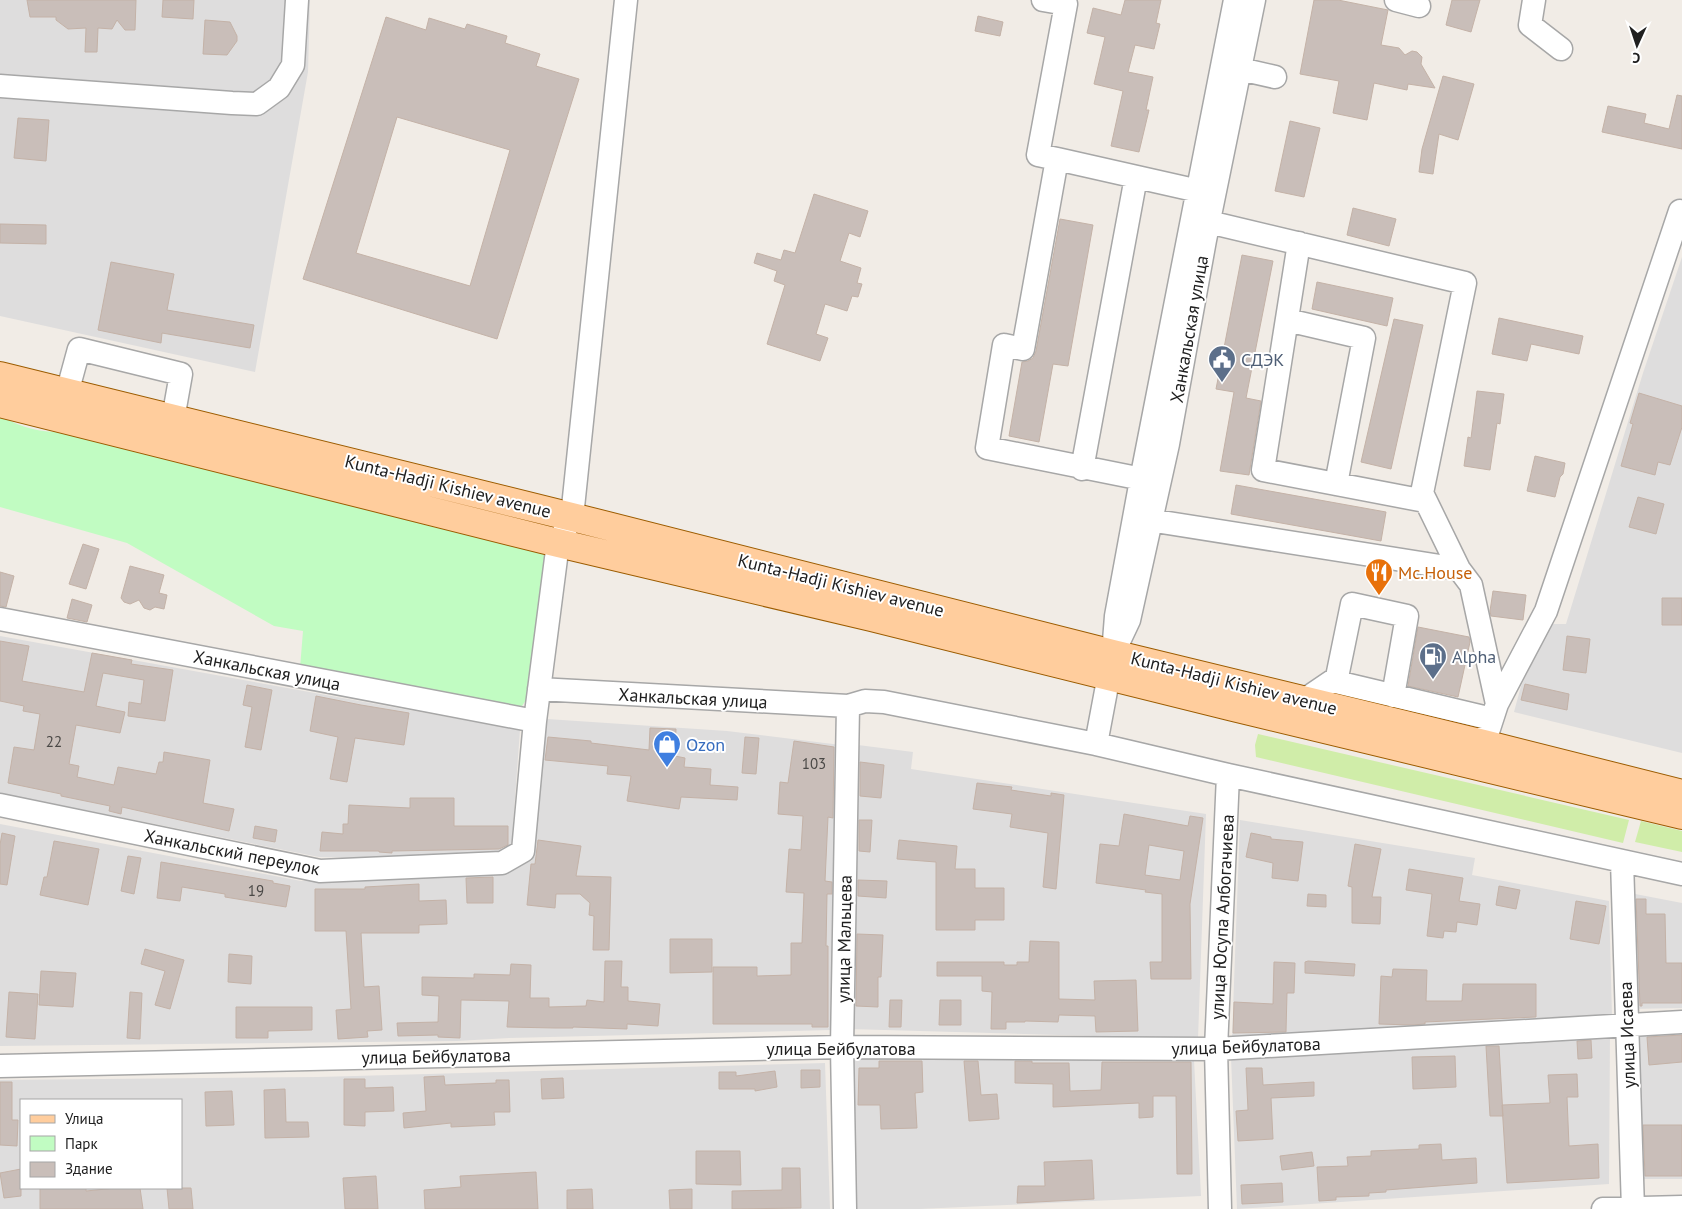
<svg xmlns="http://www.w3.org/2000/svg" width="1682" height="1209" font-family="'PT Sans',sans-serif">
	<style>
		.residential { fill: #dedddd; fill-rule: evenodd }
		.grass { fill: #d0eda9 }
		.park { fill: #c1fcc2 }
		.building { fill: #c9beb9; stroke: #c4b2a7; fill-rule: evenodd }
		.lines { fill: none; stroke-linecap: round; stroke-linejoin: round }
		.minor-casing { stroke: #a7a7a7; stroke-width: 25 }
		.major-casing { stroke: #9c5c00; stroke-width: 30 }
		.minor { stroke: #fff; stroke-width: 22 }
		.major { stroke: #ffcd9d; stroke-width: 28 }
		.labels { text-anchor: middle; dominant-baseline: central; stroke-width: 4; stroke-linejoin: round; paint-order: stroke }
		.number-label { font-size: 15px; fill: #4a4846 }
		.street-label { font-size: 18px; fill: #202020; stroke: #fff }
		.service-label { font-size: 18px; fill: #4e5e75; stroke: #fff; text-anchor: start }
		.food-label { font-size: 18px; fill: #c56008; stroke: #fff; text-anchor: start }
		.shop-label { font-size: 18px; fill: #366cbe; stroke: #fff; text-anchor: start }
	</style>
	<rect width="100%" height="100%" fill="#f1ece6"/>
	<path class="residential" d="M0,0H310L308,72L255,372L0,316Z
		M1682,257V753L1514,712L1521,686L1551,624H1566L1643,373Z
		M0,636L520,730L511,853L391,859L319,857L0,793Z
		M547,719L727,731L841,745L831,1030L509,1038L457,1041L0,1046V824L301,881H331L532,861Z
		M858,745L913,752L911,769L1206,814L1198,1039L849,1029Z
		M1240,820L1475,858L1472,875L1609,901L1612,1017L1232,1038Z
		M1630,893L1682,903V1008L1629,1009Z
		M1682,1029V1179H1637L1635,1031Z
		M1610,1032L1609,1184L1237,1209L1231,1057Z
		M843,1058L1194,1060L1201,1196L919,1209H850Z
		M825,1063L830,1209H0V1080L318,1077ZM21,1100H181V1188H21Z"/>
	<path class="grass" d="M1258,734L1629,820L1623,843L1256,757L1255,745Z
		M1641,821L1682,831V852L1635,842Z"/>
	<path class="park" d="M0,415C25,431 47,433 77,432L544,553L547,561L530,694L522,706L512,710L300,668L303,631L274,626L127,543L0,507Z"/>
	<path class="building" d="M27,0H136L135,30H125L117,20L112,29L98,28L97,52H85L86,28L68,29L56,20V17H30Z
		M163,0H194L193,19L162,17Z
		M1125,0H1161L1156,23L1160,24L1154,49L1135,45L1128,72L1153,77L1146,110H1149L1139,152L1111,146L1123,91L1094,84L1105,37L1087,33L1093,8L1121,15Z
		M1314,0H1338L1388,10L1381,45L1399,48L1405,55L1412,51L1417,52L1422,57L1421,64L1435,88L1408,84L1407,90L1374,83L1367,120L1333,113L1339,81L1300,74Z
		M1452,0H1480L1471,32L1446,25Z
		M978,16L1003,22L1000,36L975,31Z
		M386,17L426,30L429,18L465,29L467,24L507,36L505,43L540,54L536,66L579,79L497,339L303,279ZM397,117L510,150L470,286L356,253Z
		M205,20L230,22L237,36V41L227,55L203,54Z
		M1443,76L1474,84L1458,140L1439,134L1433,174L1419,172L1422,149Z
		M1677,95L1682,96V149L1602,132L1608,106L1646,114L1644,123L1669,129Z
		M18,118L49,120L46,161L14,158Z
		M1290,121L1320,128L1304,197L1275,191Z
		M814,194L868,211L860,237L849,233L840,261L861,268L857,283L862,284L858,297L852,296L847,311L825,304L816,334L828,338L820,361L767,344L785,285L774,281L777,271L754,263L757,253L781,260L784,250L795,253Z
		M1353,208L1396,219L1389,246L1347,235Z
		M1060,219L1093,225L1068,366L1053,364L1039,442L1009,436L1022,362L1028,361L1033,358L1036,351Z
		M0,224L46,225V244L0,243Z
		M1242,255L1273,261L1246,398L1261,401L1249,475L1220,471L1234,392L1216,389Z
		M111,262L174,274L167,310L254,325L250,348L162,333L161,343L98,330Z
		M1317,282L1393,298L1387,326L1312,309Z
		M1499,318L1583,336L1579,354L1531,344L1527,361L1492,354Z
		M1394,319L1423,325L1391,469L1361,462Z
		M1477,391L1504,394L1500,424L1497,423L1490,470L1464,466L1468,437L1471,438Z
		M1639,393L1682,406V427L1670,465L1658,462L1655,475L1621,466L1633,424L1630,423Z
		M1535,456L1565,463L1563,474L1560,477L1555,497L1527,491Z
		M1236,485L1386,512L1381,541L1231,514Z
		M1638,497L1664,504L1656,534L1629,527Z
		M83,544L99,549L86,589L69,584Z
		M130,566L164,575L159,593L167,595L164,609L155,607L150,610L144,608L139,600L130,604L124,602L121,598Z
		M0,572L14,576L6,607L0,606Z
		M1493,591L1526,595L1523,620L1491,616L1490,611Z
		M1662,598H1682V625H1662Z
		M72,599L92,605L87,622L67,618Z
		M1418,627L1469,637L1470,642L1458,697L1408,686Z
		M1567,636L1590,639L1586,673L1563,670Z
		M0,641L29,646L22,681L84,692L92,653L132,660L131,664L173,670L165,721L128,716L129,702L141,704L144,680L103,673L96,706L125,712L120,733L76,725L69,764L79,766L77,777L114,785L118,767L156,774L159,762H163L164,752L210,760L203,803L234,809L229,831L122,807L121,814L109,811L110,806L61,796V794L8,783L14,747L34,750L40,714L23,711L24,706L0,701Z
		M1525,684L1569,694L1567,710L1521,700Z
		M247,685L272,690L261,750L245,747L252,707L243,705Z
		M316,696L361,705L409,713L404,745L355,738L347,782L330,779L338,737L310,731Z
		M650,728L676,729L675,756L685,758L684,767L711,769L710,785L738,787L737,800L681,797L679,809L627,801L631,776L607,774L608,766L545,760L548,737L591,741V743L649,750Z
		M745,737L759,738L756,774L742,773Z
		M794,741L834,747L833,818L828,817L825,881L832,882V894H827L826,946H828V1027H812V1024H713V967H757V976L791,975V943H802L804,893L786,892L789,849L801,850L803,816L778,814L780,782L788,783Z
		M860,762L884,765L881,798L860,796Z
		M977,783L1012,787L1011,790L1051,796V793L1064,795L1056,889L1043,887L1048,833L1010,827L1012,814L973,809Z
		M410,798H454V826H508V845L499,849L392,851V853L379,852V851H320L322,832L343,834V824H348L349,805L410,808Z
		M1124,814L1188,826L1190,816L1203,818L1190,904L1191,979H1151L1150,962H1162V894L1145,892L1146,890L1096,883L1100,844L1119,846ZM1149,845L1184,851L1180,880L1145,875Z
		M859,820H872L870,852L859,851Z
		M255,826L277,830L275,842L253,838Z
		M2,833L15,836L7,885L0,884V845Z
		M1251,833L1271,837V839L1303,842L1298,881L1272,878L1273,863L1246,857Z
		M538,840L581,846L576,876L611,877L609,950H593L594,916L589,915L590,903L580,894H556L555,908L527,905L531,864H535Z
		M899,840L957,846L955,869H975V888H1004V920H975V930H936V862L897,859Z
		M54,841L99,849L88,905L40,895L44,877H47Z
		M1355,844L1381,849L1372,897H1381L1380,924L1352,923V887L1348,886Z
		M128,856L141,858L134,894L121,891Z
		M161,862L273,881V883L290,886L286,907L225,897V894L182,887L180,901L157,898Z
		M1409,869L1463,878L1459,901L1480,904L1477,925L1457,922L1456,932L1444,931L1443,938L1427,936L1432,894L1406,890Z
		M493,877V903H467L466,878Z
		M858,880L887,881L886,898L858,896Z
		M419,884V901L446,900L447,924L419,925V933H361L364,987L379,986L382,1030L367,1031L368,1037L338,1039L336,1010L351,1009L346,931H315V889H365V887Z
		M1499,886L1520,890L1516,909L1496,905Z
		M1308,894L1326,895V907L1307,906Z
		M1636,899H1646V914H1665L1666,963H1682V1003H1642V1006H1640Z
		M1576,901L1606,906L1599,944L1570,939Z
		M857,934L883,935L881,977H878V1007L856,1006Z
		M670,939H712V972L670,973Z
		M1030,941L1059,942V999L1095,1000L1094,981L1136,980L1138,1031L1096,1032L1095,1016L1059,1015L1058,1022L1025,1021V1022H1006V1029H991L992,992L982,991V976H937V962H1004V965H1017V962H1029Z
		M145,949L184,960L170,1009L155,1005L165,971L141,964Z
		M229,954L252,956L251,984L228,982Z
		M605,961H622L621,987H628V1001L660,1004L658,1026L627,1024V1029L573,1027V1028H555L507,1027L509,1001L461,1000L460,1038L438,1037V1035L398,1036L397,1023L438,1022L439,996L422,995V977L474,978V974L510,975L511,964L531,965L530,998H549V1007L586,1006L587,1000L604,1002Z
		M1308,961L1355,964L1354,976L1305,973V962Z
		M1274,962L1295,963L1294,993H1287L1286,1032L1233,1033L1234,1002L1273,1004Z
		M1393,969L1427,970L1426,1001H1462L1463,984H1536V1017L1425,1022V1024L1412,1025L1379,1024L1381,976L1392,977Z
		M41,971L76,973L73,1007L39,1005Z
		M9,992L38,994L35,1039L6,1037Z
		M130,992L142,993L140,1039L127,1038Z
		M890,1000H902L901,1027H889Z
		M940,1000H961V1025H939Z
		M236,1007H312V1030L268,1031V1038H236Z
		M1682,1035V1062L1649,1065L1647,1037Z
		M1591,1040L1592,1058L1578,1059L1577,1041Z
		M1486,1046H1499L1503,1116H1490Z
		M1455,1056L1456,1087L1413,1089L1412,1057Z
		M879,1061H922L923,1092L915,1093L917,1128L881,1129L880,1105H858L859,1068H879Z
		M964,1061H978L981,1095L997,1094L999,1119L969,1121Z
		M1015,1061H1032V1063H1069L1070,1091L1101,1090L1102,1062H1191L1192,1174H1177L1176,1096H1153V1117L1139,1118V1103L1053,1107V1084L1015,1083Z
		M1246,1068H1262L1263,1085L1314,1082V1096L1271,1098L1273,1139L1238,1141L1236,1111L1248,1110Z
		M801,1070H820V1087L801,1088Z
		M775,1071L777,1087L755,1091V1089H719V1072H736V1076Z
		M1577,1074L1578,1097H1567L1569,1146L1598,1144L1599,1178L1507,1183L1502,1105L1550,1103L1548,1075Z
		M444,1076L445,1085L496,1083V1080H509L510,1112H494L495,1125L451,1127V1123L404,1128L403,1113L426,1111L424,1077Z
		M563,1078L564,1098L542,1099L541,1079Z
		M344,1079H365V1088L393,1087L394,1111L365,1112V1126L344,1125Z
		M0,1082H12V1120H18L17,1146L0,1145Z
		M285,1089L286,1122H308L309,1137L265,1138L264,1090Z
		M232,1091L234,1125L206,1126L205,1092Z
		M1643,1125H1682V1176H1645Z
		M1441,1144L1442,1160L1476,1158L1477,1183L1386,1190V1192L1369,1193V1196L1336,1197V1200L1319,1201L1317,1167L1348,1166L1347,1157L1371,1156V1151L1419,1149V1145Z
		M696,1151H740L741,1185L696,1184Z
		M1312,1152L1314,1166L1282,1170L1280,1156Z
		M1092,1160L1094,1199L1017,1203L1018,1186H1045L1044,1162Z
		M782,1168H800L801,1208L732,1209V1191L782,1190Z
		M21,1169V1196L4,1198L0,1173Z
		M536,1172L538,1209H425L424,1190L461,1187L460,1176Z
		M376,1176L378,1209H345L343,1178Z
		M1282,1183L1283,1202L1242,1204L1241,1185Z
		M40,1188H86V1191L116,1188H140L143,1209H40Z
		M167,1188H191L193,1209H169Z
		M592,1189L593,1209H567V1190Z
		M692,1189V1209H670L669,1190Z"/>
	<g class="lines">
		<g class="minor-casing">
			<path id="minor" d="M1043,0L1066,4L1038,155L1057,159
				M1235,0L1141,480L1116,616L1113,654L1129,620L1168,444L1205,240L1254,0
				M1396,0L1419,6
				M1534,0L1530,25L1561,49
				M1240,69L1275,77
				M0,86L232,103L257,104L279,88L293,65L297,0
				M1196,219L1465,283L1422,493L1459,569L1471,585L1497,704
				M1299,243L1263,470L1425,501
				M1287,320L1364,338L1336,484
				M67,393L79,349L181,374L173,419
				M1082,469L1136,177
				M1157,482L987,448L1004,345L1023,349L1057,159L1212,194
				M1136,518L1459,569
				M0,619L535,721
				M1336,682L1352,604L1407,616L1393,696
				M539,689L848,706
				M1304,700L1332,681L1492,719
				M1096,744L1112,659
				M1468,744H1484L1497,704L1546,611L1680,211
				M0,805L320,871L502,863L523,851L535,721L558,543L572,517L626,0
				M1622,861L1633,1209
				M0,1066L842,1047L1216,1049L1682,1022
				M845,1209L842,1047L848,706L865,701L884,702L1096,744L1228,775L1682,874
				M1220,1209L1216,1049L1228,775
				M1603,1209L1682,1207"/>
		</g>
		<g class="major-casing">
			<path id="major" d="M0,376L572,517L1113,654L1484,744L1682,794
				M0,403L558,543L871,617L1233,707L1682,815"/>
		</g>
		<use href="#minor" class="minor"/>
		<use href="#major" class="major"/>
	</g>
	<defs>
		<g id="civic-pin" transform="scale(1.4375)"><path d="M0 17L-7.5 6A9.5 9.5 0 1 1 7.5 6Z" fill="#5c6f8a" stroke="#fff"/><path d="M-.6-6.5H3V-4.5H.6V-3L4-1V1h2V6H-6V1h2V-1L-.6-3ZM-1.2 2.5V6h2.4V2.5Z" fill="#fff"/></g>
		<g id="restaurant-pin" transform="scale(1.4375)"><path d="M0 17L-7.5 6A9.5 9.5 0 1 1 7.5 6Z" fill="#e8710a" stroke="#fff"/><path d="M-5-6h1v4h1v-4h1v4h1v-4h1v5L-1.5 .5V6h-2V.5L-5-1ZM5-6V6H3V1.5H1.5Q1.5-4 5-6Z" fill="#fff"/></g>
		<g id="fuel-pin" transform="scale(1.4375)"><path d="M0 17L-7.5 6A9.5 9.5 0 1 1 7.5 6Z" fill="#5c6f8a" stroke="#fff"/><path d="M-5.5-6h7V0h2V4h1.3V-2.5L3-4.5l.8-.8L6-3V5H2.5V1h-1V6h-7ZM-4.2-4.7v3.2H.2V-4.7Z" fill="#fff"/></g>
		<g id="shop-pin" transform="scale(1.4375)"><path d="M0 17L-7.5 6A9.5 9.5 0 1 1 7.5 6Z" fill="#3f7fe0" stroke="#fff"/><path d="M-5-2.5h2.3a2.7 3.5 0 0 1 5.4 0H5L5.5 6h-11ZM-1.5-2.5h3a1.5 2.3 0 0 0-3 0Z" fill="#fff"/></g>
	</defs>
	<g fill-rule="evenodd">
		<use href="#civic-pin" x="1222" y="359"/>
		<use href="#restaurant-pin" x="1379" y="572"/>
		<use href="#fuel-pin" x="1433" y="656"/>
		<use href="#shop-pin" x="667" y="744"/>
	</g>
	<g class="labels">
		<g class="number-label">
			<text x="54" y="741">22</text>
			<text x="814" y="763">103</text>
			<text x="256" y="890">19</text>
		</g>
		<g class="street-label">
			<text transform="translate(1189 329) rotate(-80)">Ханкальская улица</text>
			<text transform="translate(448 486) rotate(14)">Kunta-Hadji Kishiev avenue</text>
			<text transform="translate(841 585) rotate(14)">Kunta-Hadji Kishiev avenue</text>
			<text transform="translate(267 670) rotate(11)">Ханкальская улица</text>
			<text transform="translate(1234 683) rotate(14)">Kunta-Hadji Kishiev avenue</text>
			<text transform="translate(693 698) rotate(3)">Ханкальская улица</text>
			<text transform="translate(232 852) rotate(11)">Ханкальский переулок</text>
			<text transform="translate(1222 917) rotate(-87)">улица Юсупа Албогачиева</text>
			<text transform="translate(844 939) rotate(-89)">улица Мальцева</text>
			<text transform="translate(1627 1035) rotate(-92)">улица Исаева</text>
			<text transform="translate(1246 1046) rotate(-2)">улица Бейбулатова</text>
			<text x="841" y="1048">улица Бейбулатова</text>
			<text transform="translate(436 1056) rotate(-1)">улица Бейбулатова</text>
		</g>
		<g class="service-label">
			<text x="1241" y="359">СДЭК</text>
			<text x="1452" y="656">Alpha</text>
		</g>
		<g class="food-label">
			<text x="1398" y="572">Mc.House</text>
		</g>
		<g class="shop-label">
			<text x="686" y="744">Ozon</text>
		</g>
	</g>
	<rect x="20" y="1099" width="162" height="90" fill="#ffffff" stroke="#a6a6a6"/>
	<rect x="30" y="1115" width="25" height="8" fill="#ffcd9d" stroke="#a6a6a6"/>
	<text x="65" y="1124" font-size="15" fill="#202020">Улица</text>
	<rect x="30" y="1136" width="25" height="15" fill="#c1fcc2" stroke="#a6a6a6"/>
	<text x="65" y="1149" font-size="15" fill="#202020">Парк</text>
	<rect x="30" y="1162" width="25" height="15" fill="#c9beb9" stroke="#a6a6a6"/>
	<text x="65" y="1174" font-size="15" fill="#202020">Здание</text>
	<g transform="translate(1637 45) rotate(183)" stroke="#ffffff" stroke-width="4" paint-order="stroke">
	<path d="M0-4L9 19L0 12L-9 19Z" fill="#202020"/>
	<text y="-8" font-size="14" font-weight="bold" text-anchor="middle" fill="#202020">С</text>
	</g>
</svg>
